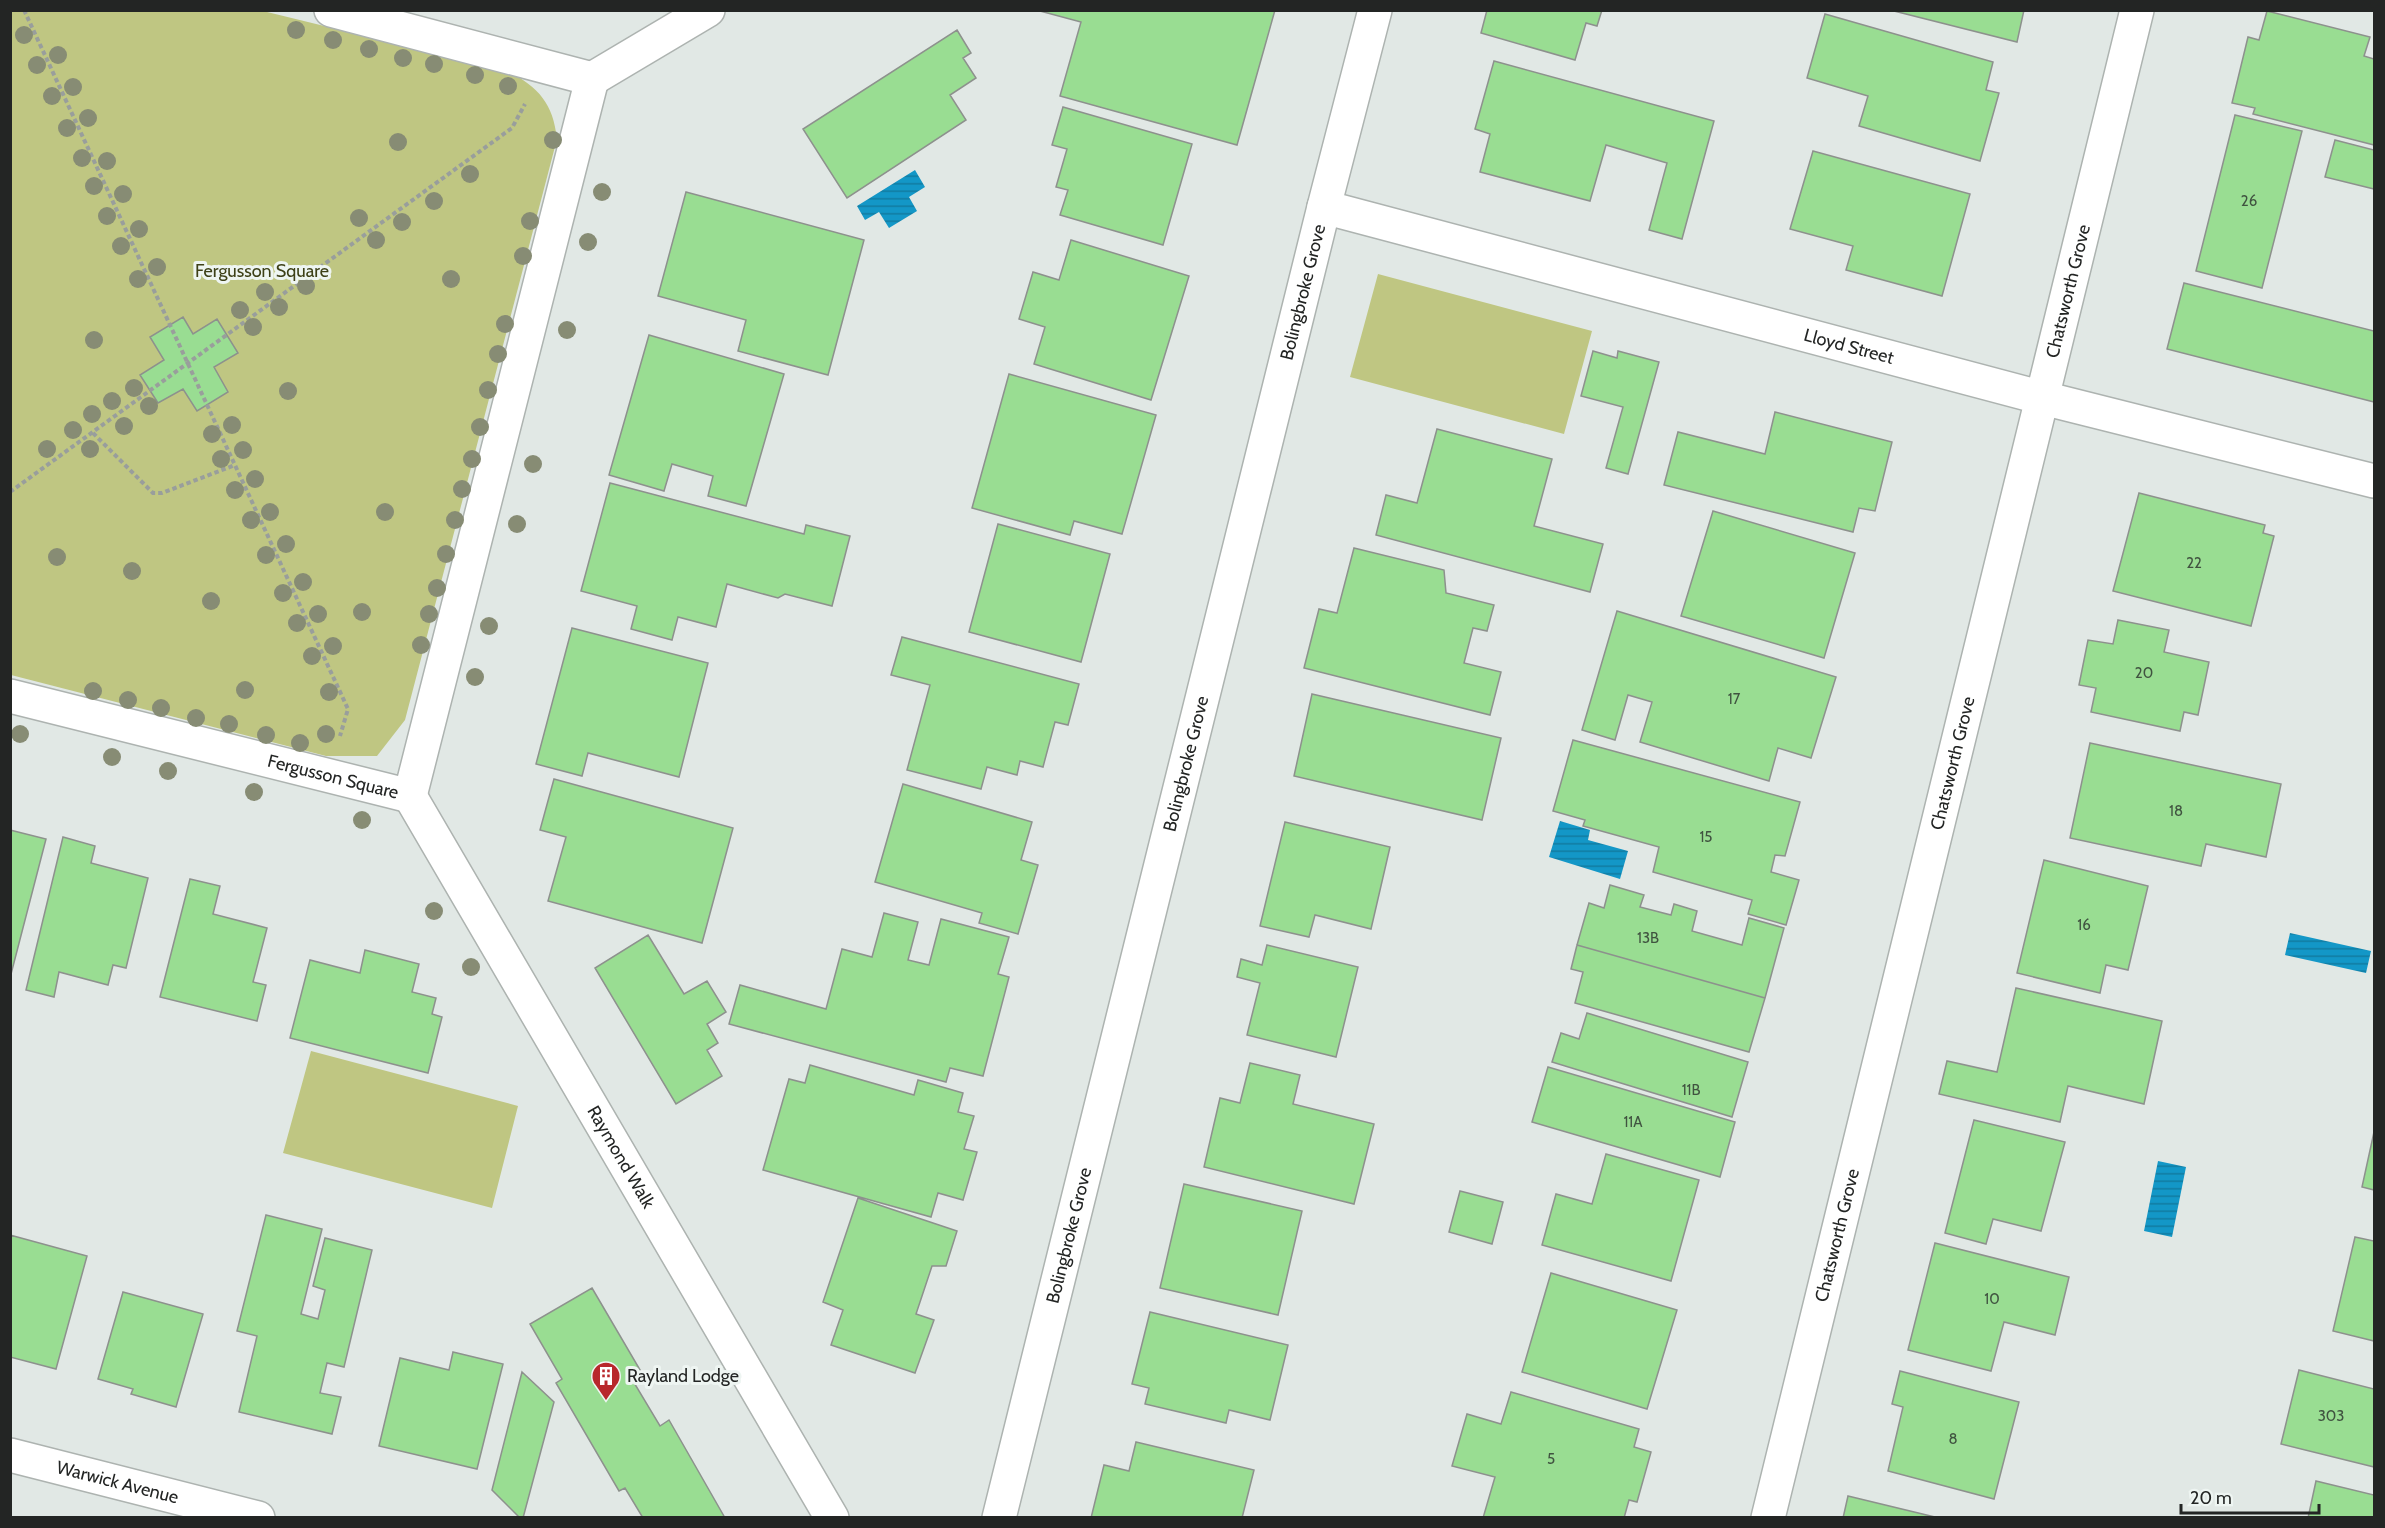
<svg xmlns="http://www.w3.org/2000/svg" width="2385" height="1528" font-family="Cabin,sans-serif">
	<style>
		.green { fill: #bfc682 }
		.water { fill: url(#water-rules) }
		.building { fill: #99dd92; stroke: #8d918d; stroke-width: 1.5 }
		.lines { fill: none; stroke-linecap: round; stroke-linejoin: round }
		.minor-casing { stroke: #adb3b0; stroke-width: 36 }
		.path { stroke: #999e9c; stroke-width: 4; stroke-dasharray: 4.5 3; stroke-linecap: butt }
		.minor { stroke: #fff; stroke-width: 33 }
		.tree { fill: #878c74 }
		.labels { text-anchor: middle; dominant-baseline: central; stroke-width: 6; stroke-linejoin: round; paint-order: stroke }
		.number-label { font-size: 15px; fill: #405340 }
		.park-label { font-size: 18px; fill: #3d4017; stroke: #eef5f2 }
		.street-label { font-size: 18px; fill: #232524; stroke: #eef5f2 }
		.poi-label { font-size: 18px; fill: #232524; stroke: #eef5f2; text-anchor: start }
	</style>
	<defs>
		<pattern id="water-rules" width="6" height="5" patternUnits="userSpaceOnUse" patternTransform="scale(1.5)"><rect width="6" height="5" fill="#1397c7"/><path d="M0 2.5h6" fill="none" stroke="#117ba1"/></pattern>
	</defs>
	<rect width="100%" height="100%" fill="#e1e8e5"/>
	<path class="green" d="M10,11H263L508,71C539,88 553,103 557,139L405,720L377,756H326L11,675Z
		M1378,274L1592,331L1564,434L1350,377Z
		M311,1051L518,1106L492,1208L283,1153Z"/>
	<path class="water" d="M915,170L925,187L909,197L917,211L889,228L879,212L865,220L857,206Z
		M1560,821L1590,830L1588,840L1628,851L1620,879L1549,857Z
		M2290,933L2371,951L2366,973L2285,955Z
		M2158,1161L2186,1167L2172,1237L2144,1231Z"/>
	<path class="building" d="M1275,10L1237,145L1060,96L1081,22L1040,11Z
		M1487,10H1602L1597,26L1586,23L1575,60L1481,33Z
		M1890,10H2024L2017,42Z
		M2267,11L2370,37L2364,56L2374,59V145L2253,114L2255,108L2232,103L2248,37L2259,40Z
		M1825,14L1993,62L1986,90L1999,93L1980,161L1859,126L1868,96L1807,78Z
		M957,30L971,53L963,58L976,78L950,95L966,120L847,198L803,129Z
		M1494,61L1714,121L1682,239L1649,230L1667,163L1606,145L1590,201L1480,172L1490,134L1475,129Z
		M1063,107L1192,144L1163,245L1060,215L1068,190L1056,187L1067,149L1052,145Z
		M2235,115L2302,131L2262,288L2196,271Z
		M2335,140L2374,150V189L2325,177Z
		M1813,151L1970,194L1942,296L1846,270L1853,246L1790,229Z
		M686,192L864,240L828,375L738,351L746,320L658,296Z
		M1071,240L1189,276L1151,400L1034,364L1045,327L1019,319L1033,272L1059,280Z
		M2184,283L2374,331V402L2167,349Z
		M183,317L193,334L217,319L238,353L214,367L228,392L197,411L183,389L158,403L140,375L164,360L150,337Z
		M649,335L784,374L746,506L708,496L713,476L672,464L664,491L609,475Z
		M1593,351L1617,358L1618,351L1659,362L1628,474L1606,468L1623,407L1581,396Z
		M1009,374L1156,415L1122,534L1074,521L1070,535L972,508Z
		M1775,412L1892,442L1875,511L1859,508L1853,532L1664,485L1678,432L1765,454Z
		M1437,429L1552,459L1534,526L1603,544L1590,592L1376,535L1386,495L1417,503Z
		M610,483L804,534L806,525L850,536L832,606L785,594L778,598L727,584L716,627L678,617L672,640L631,629L637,606L581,591Z
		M2139,493L2265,525L2263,533L2274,536L2251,626L2113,591Z
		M1713,511L1855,553L1824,658L1681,616Z
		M998,524L1110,554L1081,662L969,632Z
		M1354,548L1444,570L1446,593L1494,605L1487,631L1473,628L1464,663L1501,672L1490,715L1304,668L1319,609L1337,613Z
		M1617,611L1836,677L1811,758L1778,748L1769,781L1640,742L1652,702L1628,695L1615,740L1582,730Z
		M2118,620L2169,630L2164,652L2209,662L2198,715L2184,712L2180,731L2091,712L2096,688L2079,685L2088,640L2113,644Z
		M572,628L708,663L679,777L588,753L582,776L536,764Z
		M902,637L1079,684L1068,725L1055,722L1043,767L1020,761L1017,775L987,767L981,789L907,770L930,685L891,675Z
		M1312,694L1501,738L1482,820L1294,776Z
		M1573,740L1800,802L1785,856L1775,855L1771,872L1799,880L1786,925L1748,914L1752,900L1653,872L1659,847L1583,826L1585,820L1553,811Z
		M2090,743L2281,784L2266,857L2206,844L2201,866L2070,838Z
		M554,779L733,828L702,943L548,901L566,837L540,830Z
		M903,784L1032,822L1021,860L1038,865L1018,934L979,923L982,913L875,882Z
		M1285,822L1390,847L1371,929L1315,915L1309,937L1260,926Z
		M10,830L46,839L10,978Z
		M63,837L95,846L91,863L148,878L126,968L113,965L108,985L59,972L54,997L26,990Z
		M2044,860L2148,886L2128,970L2106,965L2100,993L2017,973Z
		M190,879L220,886L213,914L267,928L253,982L266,985L257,1021L160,997Z
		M1610,885L1644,895L1640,907L1671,915L1674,904L1697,911L1692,931L1742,945L1749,918L1784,928L1765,998L1577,945L1589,903L1604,908Z
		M884,913L918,922L908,960L929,965L941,919L1009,937L998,974L1009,977L983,1076L950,1068L946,1082L729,1024L740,985L826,1009L842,949L872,957Z
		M648,935L684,994L707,981L726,1012L707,1024L718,1043L707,1050L722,1076L676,1104L595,968Z
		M1267,945L1358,967L1336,1057L1247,1035L1260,983L1237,977L1241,959L1262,965Z
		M1577,945L1765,998L1749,1052L1575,1003L1583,972L1571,969Z
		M365,950L419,964L412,992L436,998L432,1014L442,1017L428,1073L290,1038L310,960L360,973Z
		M2016,988L2162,1021L2144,1104L2068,1086L2060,1122L1939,1094L1947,1061L1997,1072Z
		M1587,1013L1748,1062L1732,1117L1552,1062L1561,1033L1579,1039Z
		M1250,1063L1300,1075L1293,1104L1374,1124L1354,1204L1204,1167L1220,1098L1240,1103Z
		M810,1065L914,1095L918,1080L963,1093L958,1112L974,1116L964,1149L977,1152L963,1200L938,1193L931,1217L763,1170L789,1079L805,1083Z
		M1548,1067L1735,1122L1720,1177L1532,1122Z
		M1974,1120L2065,1142L2041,1231L1993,1219L1986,1244L1945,1233Z
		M2374,1132V1190L2362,1187Z
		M1606,1154L1699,1180L1671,1281L1542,1245L1556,1194L1592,1204Z
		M1184,1184L1302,1211L1278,1315L1160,1288Z
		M1460,1191L1503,1202L1492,1244L1449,1232Z
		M858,1198L957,1231L946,1266H932L916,1314L934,1320L915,1373L831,1345L843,1310L823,1302Z
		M266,1215L322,1229L301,1314L318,1319L325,1290L313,1286L325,1238L372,1250L344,1367L327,1363L320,1393L341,1397L332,1434L239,1412L257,1336L237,1331Z
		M10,1235L87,1256L56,1369L10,1357Z
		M2355,1237L2374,1241V1341L2333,1331Z
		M1935,1243L2069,1277L2055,1335L2004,1322L1991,1371L1908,1350Z
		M1551,1273L1677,1310L1647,1409L1522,1372Z
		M592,1288L643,1375L633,1381L660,1426L669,1420L725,1518H643L625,1488L619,1491L556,1383L562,1379L530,1324Z
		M123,1292L203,1314L176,1407L131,1394L133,1389L98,1379Z
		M1150,1312L1288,1345L1270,1420L1229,1410L1226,1423L1145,1404L1149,1388L1132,1384Z
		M453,1352L503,1364L477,1469L379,1446L400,1358L449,1370Z
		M2299,1370L2374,1389V1467L2281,1444Z
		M1900,1371L2019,1402L1994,1499L1888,1471L1903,1407L1892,1404Z
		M522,1372L554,1402L523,1518H520L492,1490Z
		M1511,1392L1639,1429L1634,1447L1651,1452L1637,1502L1629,1500L1624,1518H1483L1495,1477L1452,1466L1467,1414L1501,1424Z
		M1136,1442L1254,1470L1242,1518H1091L1104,1465L1129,1471Z
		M2316,1481L2374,1495V1518H2308Z
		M1848,1496L1939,1518H1843Z"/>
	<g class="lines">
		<g class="minor-casing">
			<g id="minor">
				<path d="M331,10L592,79"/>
				<path d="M592,79L708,10"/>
				<path id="s1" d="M1324,207L2043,398L2374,481"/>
				<path id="s2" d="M10,696L410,796L592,79"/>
				<path id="s3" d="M410,796L832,1518"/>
				<path id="s4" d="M10,1455L258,1518"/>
				<path id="s5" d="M999,1518L1324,207L1375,10"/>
				<path id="s6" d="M1768,1518L2137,10"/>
			</g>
		</g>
		<path class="path" d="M24,10L348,709L340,736
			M93,433L153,493H162L235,465
			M10,492L512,128L525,104"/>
		<use href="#minor" class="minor"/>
	</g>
	<g class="tree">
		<circle cx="296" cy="30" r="9"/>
		<circle cx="24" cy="35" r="9"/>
		<circle cx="333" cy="40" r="9"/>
		<circle cx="369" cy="49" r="9"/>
		<circle cx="58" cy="55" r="9"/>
		<circle cx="403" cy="58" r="9"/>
		<circle cx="434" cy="64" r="9"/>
		<circle cx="37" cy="65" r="9"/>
		<circle cx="475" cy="75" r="9"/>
		<circle cx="508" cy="86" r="9"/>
		<circle cx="73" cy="87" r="9"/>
		<circle cx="52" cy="96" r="9"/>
		<circle cx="88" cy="118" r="9"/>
		<circle cx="67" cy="128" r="9"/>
		<circle cx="553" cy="140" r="9"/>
		<circle cx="398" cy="142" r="9"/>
		<circle cx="82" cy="158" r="9"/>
		<circle cx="107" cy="161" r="9"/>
		<circle cx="470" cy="174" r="9"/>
		<circle cx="94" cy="186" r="9"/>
		<circle cx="602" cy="192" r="9"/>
		<circle cx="123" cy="194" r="9"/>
		<circle cx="434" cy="201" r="9"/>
		<circle cx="107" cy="216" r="9"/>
		<circle cx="359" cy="218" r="9"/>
		<circle cx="530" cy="221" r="9"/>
		<circle cx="402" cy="222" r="9"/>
		<circle cx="139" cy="229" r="9"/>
		<circle cx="376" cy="240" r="9"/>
		<circle cx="588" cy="242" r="9"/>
		<circle cx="121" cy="246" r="9"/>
		<circle cx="523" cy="256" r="9"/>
		<circle cx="157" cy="267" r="9"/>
		<circle cx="138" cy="279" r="9"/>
		<circle cx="451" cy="279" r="9"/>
		<circle cx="306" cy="286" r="9"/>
		<circle cx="265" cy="292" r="9"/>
		<circle cx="279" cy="307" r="9"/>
		<circle cx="240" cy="310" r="9"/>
		<circle cx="505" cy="324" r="9"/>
		<circle cx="253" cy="327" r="9"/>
		<circle cx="567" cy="330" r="9"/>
		<circle cx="94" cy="340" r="9"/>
		<circle cx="498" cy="354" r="9"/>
		<circle cx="134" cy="388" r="9"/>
		<circle cx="488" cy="390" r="9"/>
		<circle cx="288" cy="391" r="9"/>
		<circle cx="112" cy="401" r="9"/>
		<circle cx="149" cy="406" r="9"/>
		<circle cx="92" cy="414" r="9"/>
		<circle cx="232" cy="425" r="9"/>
		<circle cx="124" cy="426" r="9"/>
		<circle cx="480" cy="427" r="9"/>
		<circle cx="73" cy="430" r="9"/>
		<circle cx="212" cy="434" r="9"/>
		<circle cx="47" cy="449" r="9"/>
		<circle cx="90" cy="449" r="9"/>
		<circle cx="243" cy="450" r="9"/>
		<circle cx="221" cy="459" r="9"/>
		<circle cx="472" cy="459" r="9"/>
		<circle cx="533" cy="464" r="9"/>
		<circle cx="255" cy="479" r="9"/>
		<circle cx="462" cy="489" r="9"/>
		<circle cx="235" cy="490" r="9"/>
		<circle cx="270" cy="512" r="9"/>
		<circle cx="385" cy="512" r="9"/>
		<circle cx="251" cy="520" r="9"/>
		<circle cx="455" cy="520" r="9"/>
		<circle cx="517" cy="524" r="9"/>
		<circle cx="286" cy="544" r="9"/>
		<circle cx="446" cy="554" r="9"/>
		<circle cx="266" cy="555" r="9"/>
		<circle cx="57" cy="557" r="9"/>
		<circle cx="132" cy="571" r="9"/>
		<circle cx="303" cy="582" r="9"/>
		<circle cx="437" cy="588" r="9"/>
		<circle cx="283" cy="593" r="9"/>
		<circle cx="211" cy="601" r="9"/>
		<circle cx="362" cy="612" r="9"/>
		<circle cx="318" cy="614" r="9"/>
		<circle cx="429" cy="614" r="9"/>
		<circle cx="297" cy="623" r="9"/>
		<circle cx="489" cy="626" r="9"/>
		<circle cx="421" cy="645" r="9"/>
		<circle cx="333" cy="646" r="9"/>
		<circle cx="312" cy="656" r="9"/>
		<circle cx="475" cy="677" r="9"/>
		<circle cx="245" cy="690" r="9"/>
		<circle cx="93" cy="691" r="9"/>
		<circle cx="329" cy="692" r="9"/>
		<circle cx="128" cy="700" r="9"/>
		<circle cx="161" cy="708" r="9"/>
		<circle cx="196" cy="718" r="9"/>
		<circle cx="229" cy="724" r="9"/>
		<circle cx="20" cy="734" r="9"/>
		<circle cx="326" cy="734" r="9"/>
		<circle cx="266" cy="735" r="9"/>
		<circle cx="300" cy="743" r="9"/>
		<circle cx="112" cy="757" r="9"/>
		<circle cx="168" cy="771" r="9"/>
		<circle cx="254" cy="792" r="9"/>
		<circle cx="362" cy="820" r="9"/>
		<circle cx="434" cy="911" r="9"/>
		<circle cx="471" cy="967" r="9"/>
	</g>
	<defs>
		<g id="building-pin" transform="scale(1.5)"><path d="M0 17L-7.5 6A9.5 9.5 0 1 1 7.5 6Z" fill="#b8282c" stroke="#eef5f2"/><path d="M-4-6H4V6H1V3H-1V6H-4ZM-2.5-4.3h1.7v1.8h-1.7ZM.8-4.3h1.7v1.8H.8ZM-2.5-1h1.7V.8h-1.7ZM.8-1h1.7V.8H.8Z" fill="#fff"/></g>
	</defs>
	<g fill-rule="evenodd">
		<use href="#building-pin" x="606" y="1376"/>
	</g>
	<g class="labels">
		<g class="number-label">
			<text x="2249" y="201">26</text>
			<text x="2194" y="563">22</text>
			<text x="2144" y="673">20</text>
			<text x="1734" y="699">17</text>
			<text x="2176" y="811">18</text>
			<text x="1706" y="837">15</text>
			<text x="2084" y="925">16</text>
			<text x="1648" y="938">13B</text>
			<text x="1691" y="1090">11B</text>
			<text x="1633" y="1122">11A</text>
			<text x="1992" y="1299">10</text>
			<text x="2331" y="1416">303</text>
			<text x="1953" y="1439">8</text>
			<text x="1551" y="1459">5</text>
		</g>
		<g class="park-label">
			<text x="262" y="271">Fergusson Square</text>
		</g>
		<g class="street-label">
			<text stroke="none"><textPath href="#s5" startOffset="1263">Bolingbroke Grove</textPath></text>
			<text stroke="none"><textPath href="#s6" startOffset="1263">Chatsworth Grove</textPath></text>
			<text stroke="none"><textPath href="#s1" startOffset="543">Lloyd Street</textPath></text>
			<text stroke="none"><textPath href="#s5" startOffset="777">Bolingbroke Grove</textPath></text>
			<text stroke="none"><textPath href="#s6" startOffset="777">Chatsworth Grove</textPath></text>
			<text stroke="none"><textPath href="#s2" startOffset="333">Fergusson Square</textPath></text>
			<text stroke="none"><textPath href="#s3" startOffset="418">Raymond Walk</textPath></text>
			<text stroke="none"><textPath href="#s5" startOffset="291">Bolingbroke Grove</textPath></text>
			<text stroke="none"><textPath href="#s6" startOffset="291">Chatsworth Grove</textPath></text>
			<text stroke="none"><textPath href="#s4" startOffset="111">Warwick Avenue</textPath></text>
		</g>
		<g class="poi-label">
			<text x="627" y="1376">Rayland Lodge</text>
		</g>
	</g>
	<rect width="2385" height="1528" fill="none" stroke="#232524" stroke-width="24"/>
	<path d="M2181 1504v9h138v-9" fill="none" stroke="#232524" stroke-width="3"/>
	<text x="2190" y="1504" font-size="18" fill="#232524" stroke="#eef5f2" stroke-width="4.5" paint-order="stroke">20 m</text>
</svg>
